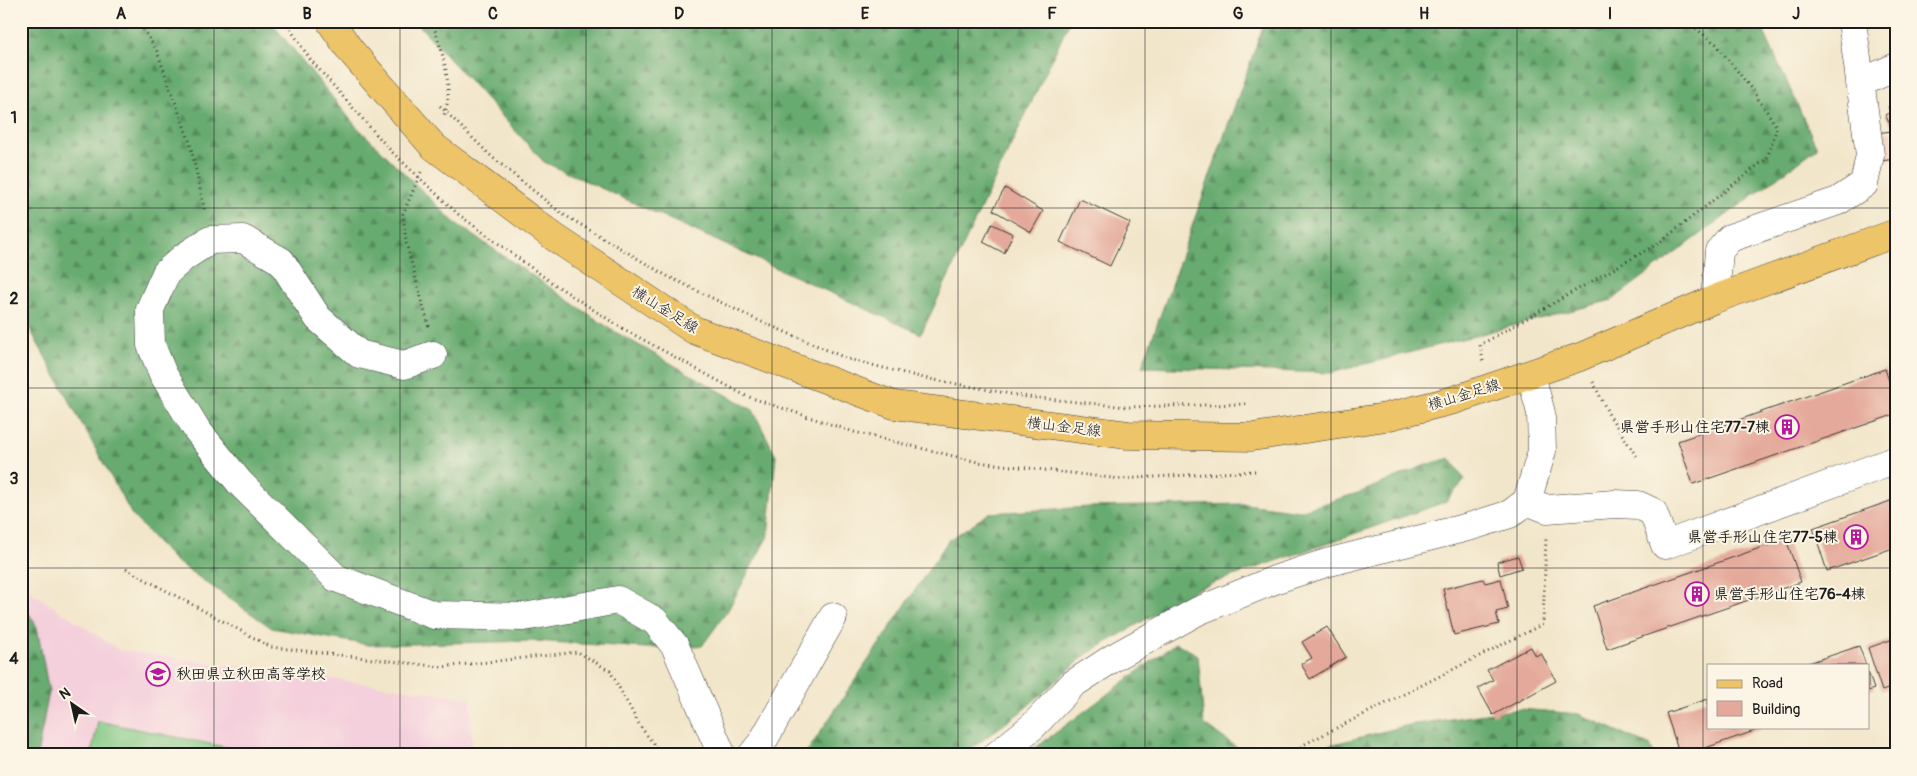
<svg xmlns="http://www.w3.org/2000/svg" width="1917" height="776" font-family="Pangolin,'Klee One',sans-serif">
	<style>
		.built { fill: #f4cfdc }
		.forest { fill: url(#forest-firs); stroke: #426446 }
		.park { fill: #7fc682; stroke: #4e714f }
		.building { fill: #e4a99a }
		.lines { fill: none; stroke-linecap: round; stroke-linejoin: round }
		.minor-casing { stroke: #3c3a36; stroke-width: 29 }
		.major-casing { stroke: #3c3a36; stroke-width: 29 }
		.path { stroke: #3c3a36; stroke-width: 3; stroke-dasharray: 1 4; stroke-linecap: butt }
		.minor { stroke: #fff; stroke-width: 28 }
		.major { stroke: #eec469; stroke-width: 28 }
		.major-bridge-casing { stroke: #3c3a36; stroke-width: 29; stroke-linecap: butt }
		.path-bridge { stroke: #3c3a36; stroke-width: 3; stroke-dasharray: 1 4; stroke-linecap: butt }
		.major-bridge { stroke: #eec469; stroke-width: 28 }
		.grid { fill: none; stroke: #1c1c1c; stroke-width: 1; stroke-opacity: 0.55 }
		.labels { text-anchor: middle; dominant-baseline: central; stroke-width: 4; stroke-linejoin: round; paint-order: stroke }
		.street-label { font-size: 15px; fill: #1c1c1c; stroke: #fcf5e5 }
		.poi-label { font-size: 15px; font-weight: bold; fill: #1c1c1c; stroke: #fcf5e5; text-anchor: end }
		.neatline { fill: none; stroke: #1c1c1c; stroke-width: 2 }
		.grid-label { font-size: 16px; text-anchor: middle; font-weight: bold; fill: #1c1c1c }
	</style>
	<defs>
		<pattern id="forest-firs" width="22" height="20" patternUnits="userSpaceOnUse" patternTransform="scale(1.25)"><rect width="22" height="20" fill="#67ab70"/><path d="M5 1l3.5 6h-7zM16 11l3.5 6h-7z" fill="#548a5b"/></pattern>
	</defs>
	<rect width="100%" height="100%" fill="#fcf5e5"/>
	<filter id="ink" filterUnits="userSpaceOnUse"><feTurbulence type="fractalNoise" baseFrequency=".02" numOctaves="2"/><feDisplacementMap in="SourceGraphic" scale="10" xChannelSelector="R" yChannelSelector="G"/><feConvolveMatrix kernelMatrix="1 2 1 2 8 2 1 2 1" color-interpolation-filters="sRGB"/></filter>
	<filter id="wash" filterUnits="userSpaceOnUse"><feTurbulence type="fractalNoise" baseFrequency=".0096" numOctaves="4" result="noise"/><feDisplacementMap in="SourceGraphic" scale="20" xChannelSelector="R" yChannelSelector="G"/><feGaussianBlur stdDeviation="1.12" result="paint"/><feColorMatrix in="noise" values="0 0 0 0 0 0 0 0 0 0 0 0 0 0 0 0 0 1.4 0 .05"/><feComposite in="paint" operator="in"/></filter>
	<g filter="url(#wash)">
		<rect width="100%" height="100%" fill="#f2e6ca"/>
		<path class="built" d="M21,585L119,650L471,698L472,755H21Z"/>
		<path class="forest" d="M21,21H270L355,125L454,222L612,330L753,410L776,456L768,536L728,610L702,646L647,648L534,641L369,645L272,628L174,560L132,515L21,313Z
			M415,21H1070L921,334L544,162Z
			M1265,21H1759L1817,148L1612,300L1331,373L1142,367Z
			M1450,458L1465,480L1445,502L1199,588L1087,654L1022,711L962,755H805L948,541L989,513L1090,507L1246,504L1300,511L1361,492L1423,466Z
			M21,600L37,627L49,692L37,755H21Z
			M1176,643L1198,655L1204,724L1247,755H1026Z
			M1520,709L1579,714L1651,746L1654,755H1290L1409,725Z"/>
		<path class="park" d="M98,721L264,755H91Z"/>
		<g id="blocks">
			<path class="building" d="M1896,103V135L1885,115L1891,112L1888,107Z
				M1892,131L1896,159L1880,161L1876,133Z
				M1005,188L1043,211L1031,232L993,210Z
				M1080,199L1130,223L1110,266L1060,242Z
				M992,224L1013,234L1004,253L983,242Z
				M1896,366V386H1895L1889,368Z
				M1885,369L1896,401V414L1693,484L1678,441Z
				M1896,499V547L1827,571L1813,528Z
				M1786,539L1801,582L1607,649L1593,606Z
				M1518,556L1522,568L1500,575L1497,562Z
				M1483,579L1485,583L1501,579L1508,609L1496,612L1499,624L1454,635L1443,589Z
				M1327,627L1346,657L1310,679L1301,664L1312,658L1302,642Z
				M1896,638V686L1882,691L1868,648Z
				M1859,646L1866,665H1807L1806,664Z
				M1531,647L1536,656L1541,653L1556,681L1493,715L1478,688L1493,680L1487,670Z
				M1868,672L1874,689L1868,691Z
				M1708,699V727L1763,728L1685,755H1680L1666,713Z"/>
		</g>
	</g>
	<g filter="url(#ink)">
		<use href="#blocks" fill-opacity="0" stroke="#3c3a36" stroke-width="1"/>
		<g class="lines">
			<g class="minor-casing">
				<path id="minor" d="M1860,83L1896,67
					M1715,299L1719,251L1730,238L1838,201L1864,184L1870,155L1852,21
					M433,355L404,365L359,354L318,318L281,261L243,239L210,240L184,257L166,273L150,309L151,345L163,374L197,430L240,483L336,578L434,615L524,617L618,600L655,621L675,646L722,755
					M1527,501L1547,509L1615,504L1638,505L1653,512L1665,545L1896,460
					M752,755L763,741L833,617
					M997,755L1033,726L1073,684L1113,658L1198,611L1277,579L1326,563L1472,526L1510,514L1527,501L1542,451L1541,413L1531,375"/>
			</g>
			<g class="major-casing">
				<path id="major" d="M433,146L554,237L694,330L894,405L1128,435L1252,437L1386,417L1454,400L1580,357L1715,299L1896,233"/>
			</g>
			<path class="path" d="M138,21L156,49L190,143L205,212
				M432,21C441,48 455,88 444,115
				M421,172L403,214L406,243L429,327
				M1483,361L1480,345L1659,243L1767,158L1777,127L1753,91L1716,44L1686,21
				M1593,382L1609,415L1637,457
				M126,569L271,647L442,667L578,652L610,671L640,726L662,755
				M1295,755L1303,745L1543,624L1546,536"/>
			<use href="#minor" class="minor"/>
			<use href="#major" class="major"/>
			<g class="major-bridge-casing">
				<path id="major-bridge" d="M330,21L350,50L433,146"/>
			</g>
			<path class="path-bridge" d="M285,21L310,59L392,152L458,214L551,282L620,327L746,396L854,432L978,462L1120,479L1256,471
				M440,106L492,157L561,213L667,276L755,319L848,359L924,378L1027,397L1127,407L1246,404"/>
			<use href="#major-bridge" class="major-bridge"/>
		</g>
	</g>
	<path class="grid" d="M214,21V755M400,21V755M586,21V755M772,21V755M958,21V755M1145,21V755M1331,21V755M1517,21V755M1703,21V755M21,208H1896M21,388H1896M21,568H1896"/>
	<defs>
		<g id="building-ring" transform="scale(1.25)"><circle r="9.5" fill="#fcf5e5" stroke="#b5179e" stroke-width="1.5"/><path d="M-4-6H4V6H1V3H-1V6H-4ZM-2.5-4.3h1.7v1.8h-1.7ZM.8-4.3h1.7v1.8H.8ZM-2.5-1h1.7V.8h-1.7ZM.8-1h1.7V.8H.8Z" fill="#b5179e"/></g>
		<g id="school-ring" transform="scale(1.25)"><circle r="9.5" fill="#fcf5e5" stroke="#b5179e" stroke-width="1.5"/><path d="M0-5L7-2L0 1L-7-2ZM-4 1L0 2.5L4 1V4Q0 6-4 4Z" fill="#b5179e"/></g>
	</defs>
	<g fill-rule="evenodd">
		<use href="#building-ring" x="1787" y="427"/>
		<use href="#building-ring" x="1856" y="537"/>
		<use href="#building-ring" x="1697" y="594"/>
		<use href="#school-ring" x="158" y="674"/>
	</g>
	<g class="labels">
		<g class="street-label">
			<text transform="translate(665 310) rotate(32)">横山金足線</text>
			<text transform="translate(1464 395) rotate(-17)">横山金足線</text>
			<text transform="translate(1064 427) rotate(7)">横山金足線</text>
		</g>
		<g class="poi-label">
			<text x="1770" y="427">県営手形山住宅77-7棟</text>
			<text x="1838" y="537">県営手形山住宅77-5棟</text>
			<text x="1714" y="594" text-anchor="start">県営手形山住宅76-4棟</text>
			<text x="176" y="674" text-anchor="start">秋田県立秋田高等学校</text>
		</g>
	</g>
	<rect width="1917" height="776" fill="none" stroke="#fcf5e5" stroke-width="55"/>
	<rect x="1707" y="664" width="162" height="65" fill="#fcf5e5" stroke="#a29e95"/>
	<rect x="1717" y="680" width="25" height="8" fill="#eec469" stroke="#a29e95"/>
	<text x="1752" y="688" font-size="15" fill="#1c1c1c">Road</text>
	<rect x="1717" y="701" width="25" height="15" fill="#e4a99a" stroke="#a29e95"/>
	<text x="1752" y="714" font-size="15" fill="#1c1c1c">Building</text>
	<g transform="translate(72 704) rotate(326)" stroke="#fcf5e5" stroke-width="4" paint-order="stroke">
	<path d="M0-4L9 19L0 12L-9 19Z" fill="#1c1c1c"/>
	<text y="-8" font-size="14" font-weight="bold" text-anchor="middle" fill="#1c1c1c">N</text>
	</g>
	<rect x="28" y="28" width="1862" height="720" class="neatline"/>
	<g class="grid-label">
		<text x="121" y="19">A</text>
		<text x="307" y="19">B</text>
		<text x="493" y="19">C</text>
		<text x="679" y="19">D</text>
		<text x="865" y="19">E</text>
		<text x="1052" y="19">F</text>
		<text x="1238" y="19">G</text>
		<text x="1424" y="19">H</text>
		<text x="1610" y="19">I</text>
		<text x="1796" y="19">J</text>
		<text x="14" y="123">1</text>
		<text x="14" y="304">2</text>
		<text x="14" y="484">3</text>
		<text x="14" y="664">4</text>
	</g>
</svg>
